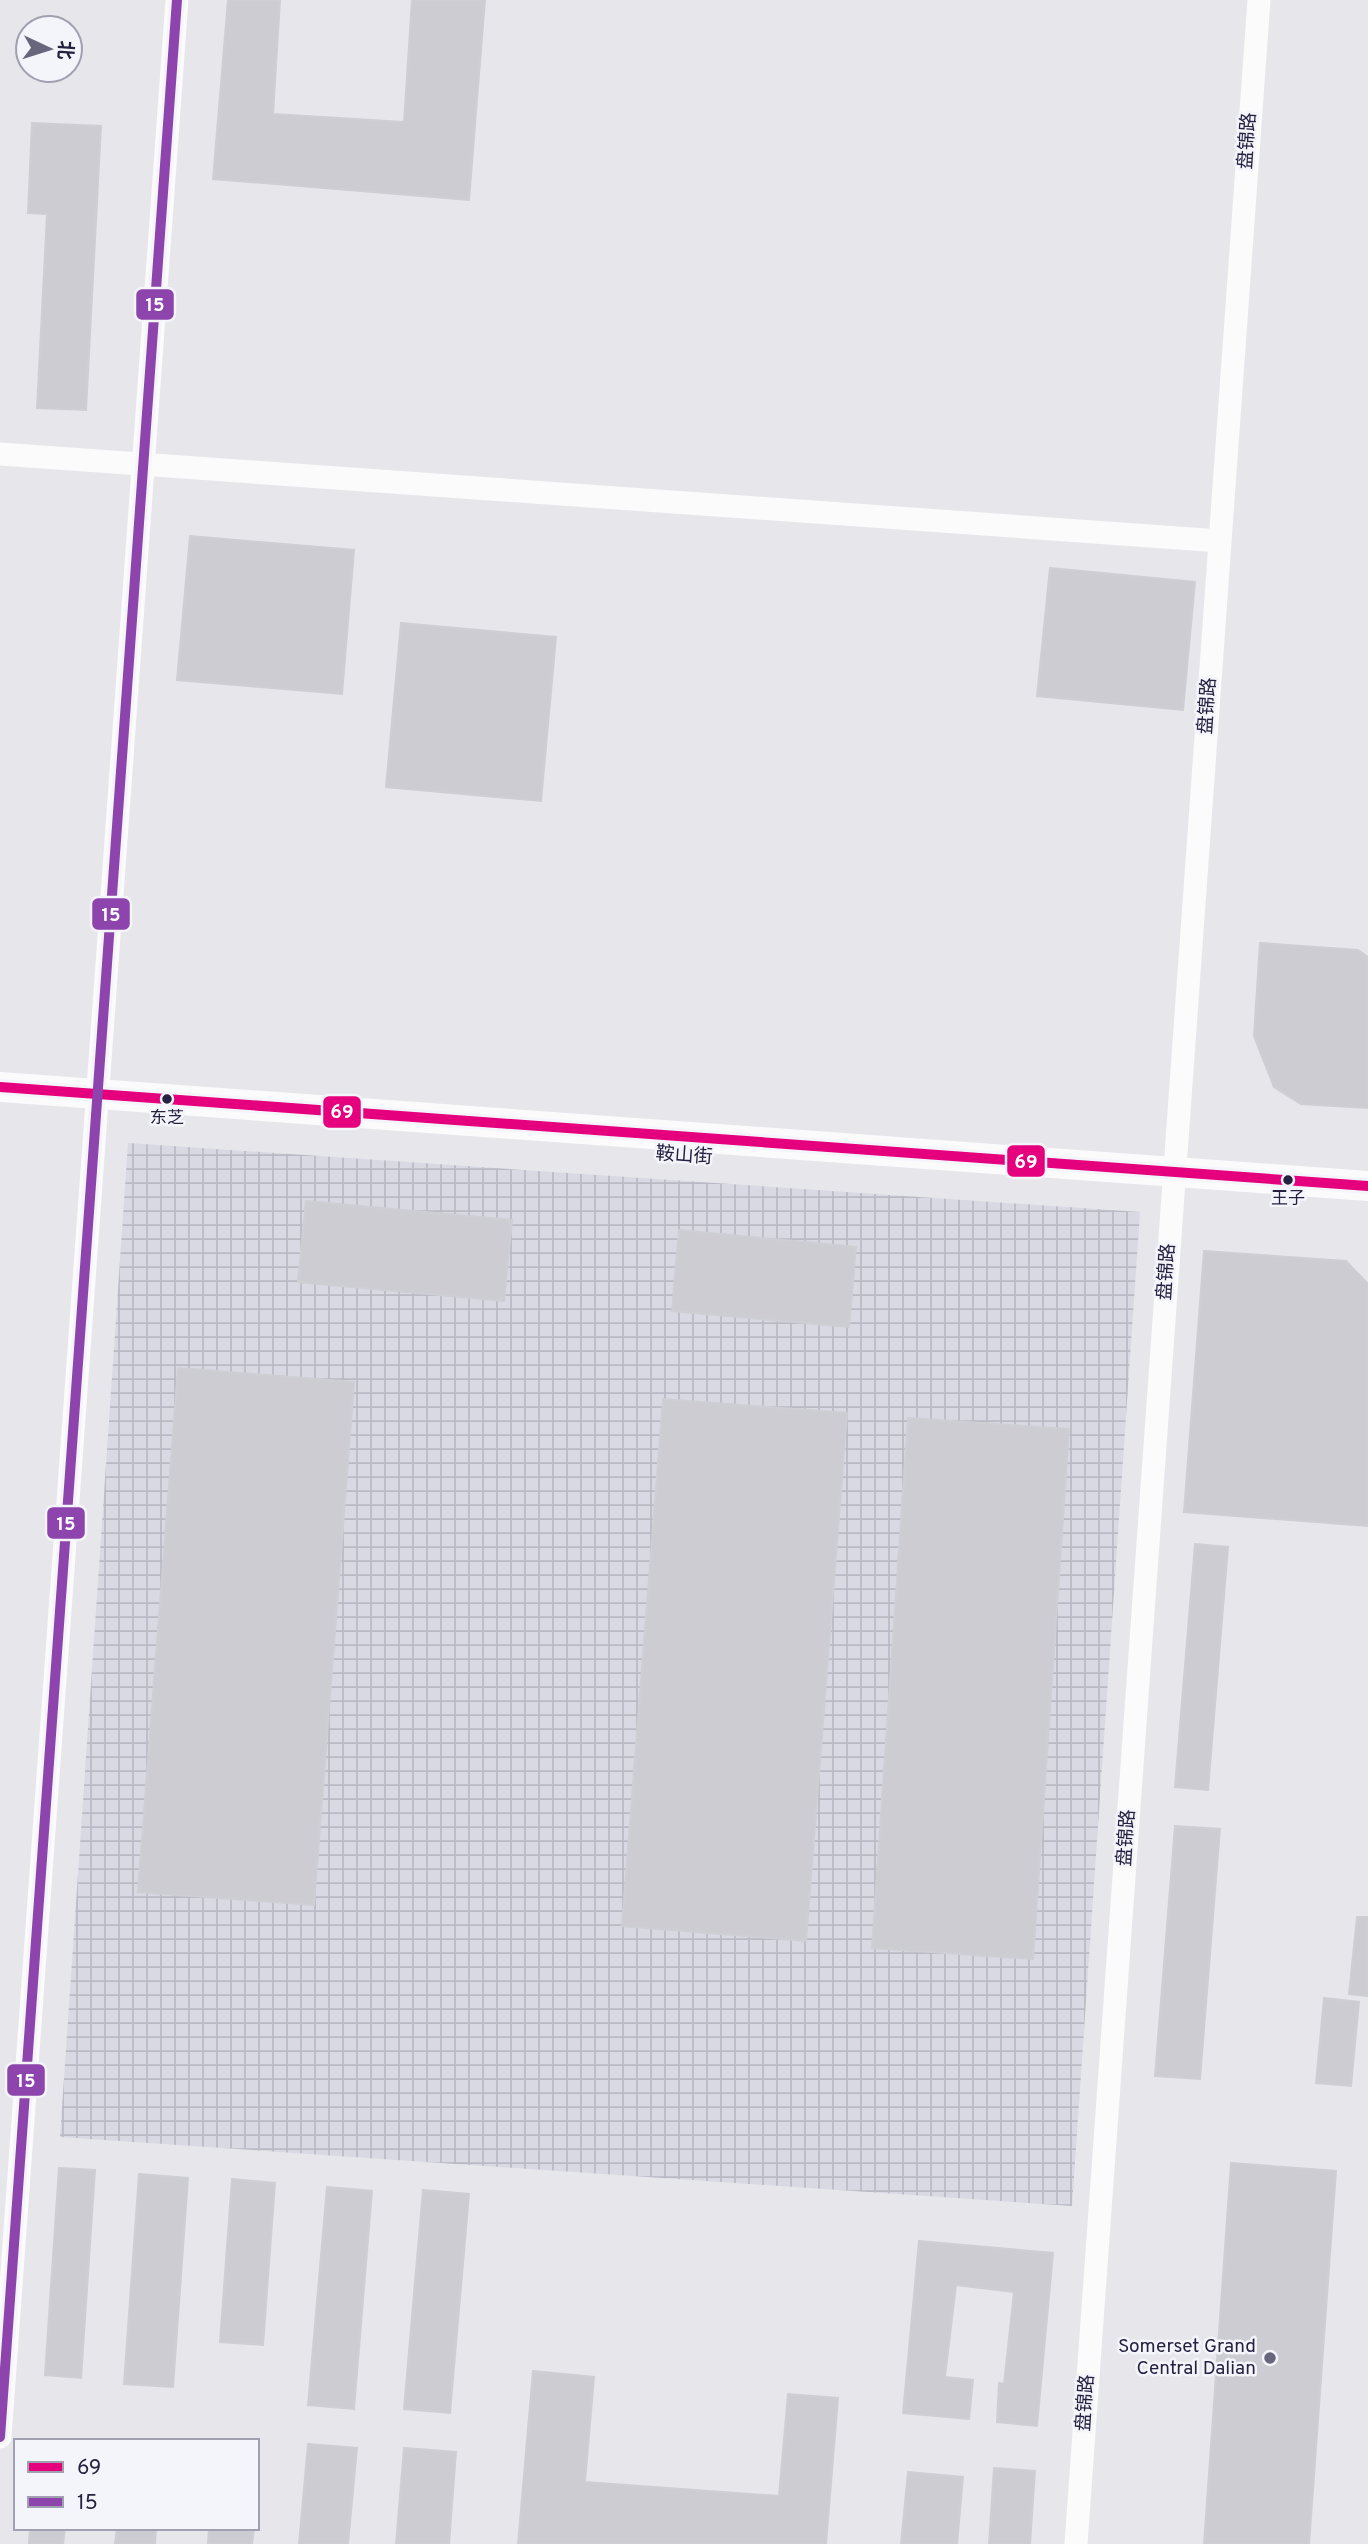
<svg xmlns="http://www.w3.org/2000/svg" width="1368" height="2544" font-family="Overpass,'Noto Sans SC',sans-serif">
	<style>
		.industrial { fill: url(#industrial-grid) }
		.building { fill: #cdccd2; stroke: #cecfd4; stroke-width: 2 }
		.lines { fill: none; stroke-linecap: round; stroke-linejoin: round }
		.minor { stroke: #fbfbfc; stroke-width: 23 }
		.tertiary { stroke: #fbfbfc; stroke-width: 30 }
		.bus-1-casing { stroke: #f4f5fa; stroke-width: 16 }
		.bus-2-casing { stroke: #f4f5fa; stroke-width: 16 }
		.bus-1 { stroke: #e5007d; stroke-width: 10 }
		.bus-2 { stroke: #8e44ad; stroke-width: 10 }
		.bus-dot { fill: #242141; stroke: #f4f5fa; stroke-width: 2.5 }
		.poi-dot { fill: #68667c; stroke: #f4f5fa; stroke-width: 2.5 }
		.labels { text-anchor: middle; dominant-baseline: central; stroke-width: 5; stroke-linejoin: round; paint-order: stroke }
		.bus-label { font-size: 17px; fill: #242141; stroke: #f4f5fa }
		.street-label { font-size: 19px; fill: #242141; stroke: #f4f5fa }
		.poi-label { font-size: 19px; fill: #242141; stroke: #f4f5fa; text-anchor: end }
		.line-badge { stroke: #f4f5fa; stroke-width: 2.5 }
		.badge-label { font-size: 19px; text-anchor: middle; font-weight: bold; fill: #fff }
	</style>
	<defs>
		<pattern id="industrial-grid" width="8" height="8" patternUnits="userSpaceOnUse" patternTransform="scale(1.75)"><rect width="8" height="8" fill="#d8d9e3"/><path d="M0 4h8M4 0v8" fill="none" stroke="#b9bac4"/></pattern>
	</defs>
	<rect width="100%" height="100%" fill="#e6e6eb"/>
	<path class="industrial" d="M128,1143L1140,1212L1072,2206L60,2137Z"/>
	<path class="building" d="M228,0H280L273,114L404,122L412,0H485L469,200L213,179Z
		M32,123L101,126L86,410L37,408L47,214L28,213Z
		M190,536L354,550L342,694L177,680Z
		M1050,568L1195,582L1183,710L1037,696Z
		M401,623L556,637L541,801L386,787Z
		M1260,943L1358,950L1368,957V1108L1301,1104L1274,1087L1254,1036Z
		M306,1201L512,1220L504,1301L298,1282Z
		M679,1230L856,1247L849,1327L672,1311Z
		M1204,1251L1346,1261L1368,1284V1526L1184,1512Z
		M178,1368L354,1382L314,1905L138,1892Z
		M663,1399L847,1413L806,1941L622,1926Z
		M908,1418L1069,1429L1033,1959L872,1948Z
		M1195,1544L1228,1547L1208,1790L1175,1787Z
		M1175,1826L1220,1829L1200,2079L1155,2076Z
		M1357,1917H1368V1996L1349,1994Z
		M1324,1998L1359,2002L1351,2086L1316,2083Z
		M1231,2163L1336,2171L1309,2544H1204Z
		M59,2168L95,2170L81,2378L45,2375Z
		M139,2174L188,2178L173,2387L124,2384Z
		M232,2179L275,2183L263,2345L220,2342Z
		M327,2187L372,2191L354,2409L308,2405Z
		M423,2190L469,2194L450,2413L404,2409Z
		M919,2241L1053,2253L1037,2426L997,2422L999,2383L1004,2384L1014,2292L956,2285L945,2377L973,2380L969,2419L903,2413Z
		M533,2371L594,2377L585,2482L779,2496L788,2394L838,2398L826,2544H518Z
		M308,2444L357,2448L348,2544H299Z
		M404,2448L456,2452L449,2544H396Z
		M994,2468L1035,2471L1030,2544H989Z
		M908,2472L963,2477L957,2544H901Z
		M30,2528H65L63,2544H29Z
		M117,2528H156L155,2544H115Z
		M209,2528H254L252,2544H208Z"/>
	<g class="lines">
		<path class="minor" d="M0,454L1220,541
			M0,2437L177,0
			M1076,2544L1259,0"/>
		<path class="tertiary" d="M0,1087L1368,1186"/>
		<g class="bus-1-casing">
			<path id="bus-1" d="M0,1087L1368,1186"/>
		</g>
		<g class="bus-2-casing">
			<path id="bus-2" d="M0,2437L177,0"/>
		</g>
		<use href="#bus-1" class="bus-1"/>
		<use href="#bus-2" class="bus-2"/>
	</g>
	<g class="bus-dot">
		<circle cx="167" cy="1099" r="6"/>
		<circle cx="1288" cy="1180" r="6"/>
	</g>
	<circle class="poi-dot" cx="1270" cy="2358" r="7"/>
	<g class="labels">
		<g class="bus-label">
			<text x="167" y="1119">东芝</text>
			<text x="1288" y="1200">王子</text>
		</g>
		<g class="street-label">
			<text transform="translate(1248 141) rotate(-86)">盘锦路</text>
			<text transform="translate(1208 706) rotate(-86)">盘锦路</text>
			<text transform="translate(684 1156) rotate(4)">鞍山街</text>
			<text transform="translate(1167 1272) rotate(-86)">盘锦路</text>
			<text transform="translate(1127 1838) rotate(-86)">盘锦路</text>
			<text transform="translate(1086 2403) rotate(-86)">盘锦路</text>
		</g>
		<g class="poi-label">
			<text x="1256" y="2347">Somerset Grand<tspan x="1256" dy="22">Central Dalian</tspan></text>
		</g>
	</g>
	<g class="line-badge">
		<rect x="135" y="288" width="40" height="33" rx="7" fill="#8e44ad"/>
		<rect x="91" y="897" width="40" height="34" rx="7" fill="#8e44ad"/>
		<rect x="322" y="1095" width="40" height="34" rx="7" fill="#e5007d"/>
		<rect x="1006" y="1144" width="40" height="34" rx="7" fill="#e5007d"/>
		<rect x="46" y="1506" width="40" height="34" rx="7" fill="#8e44ad"/>
		<rect x="6" y="2063" width="40" height="34" rx="7" fill="#8e44ad"/>
	</g>
	<g class="badge-label">
		<text x="155" y="311">15</text>
		<text x="111" y="921">15</text>
		<text x="342" y="1118">69</text>
		<text x="1026" y="1168">69</text>
		<text x="66" y="1530">15</text>
		<text x="26" y="2087">15</text>
	</g>
	<rect x="14" y="2439" width="245" height="91" fill="#f4f5fa" stroke="#a1a0b0" stroke-width="2"/>
	<rect x="28" y="2462" width="35" height="10" fill="#e5007d" stroke="#a1a0b0" stroke-width="2"/>
	<text x="77" y="2474" font-size="21" fill="#242141">69</text>
	<rect x="28" y="2497" width="35" height="10" fill="#8e44ad" stroke="#a1a0b0" stroke-width="2"/>
	<text x="77" y="2509" font-size="21" fill="#242141">15</text>
	<g transform="translate(49 49) rotate(94)"><circle r="33" fill="#f4f5fa" stroke="#a1a0b0" stroke-width="2"/>
	<path d="M0-5L12 26L0 18L-12 26Z" fill="#68667c"/>
	<text y="-10" font-size="19" font-weight="bold" text-anchor="middle" fill="#242141">北</text>
	</g>
</svg>
